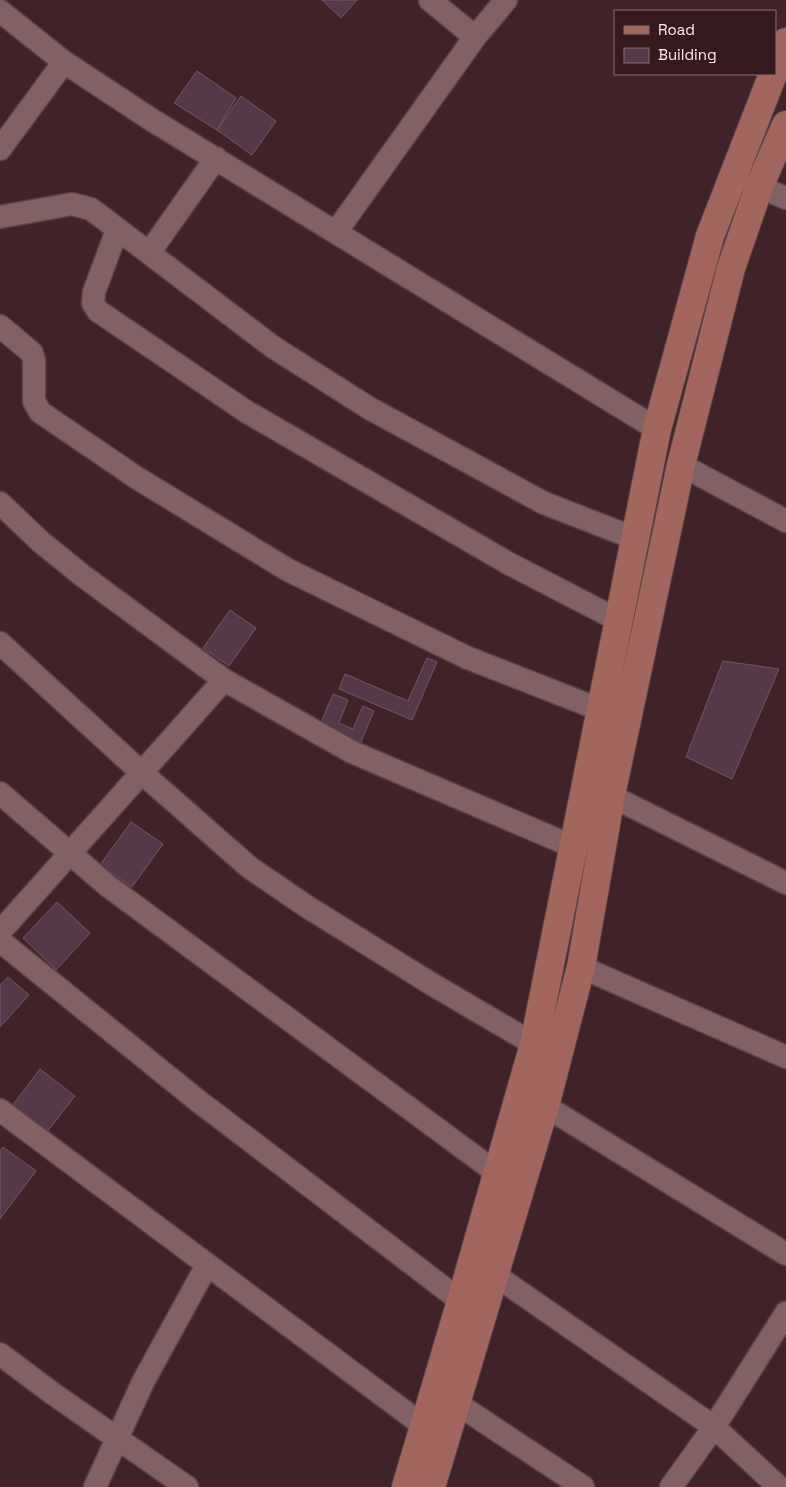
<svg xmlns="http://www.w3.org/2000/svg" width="786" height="1487" font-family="'Space Grotesk',sans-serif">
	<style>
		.building { fill: #543a49; stroke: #725666 }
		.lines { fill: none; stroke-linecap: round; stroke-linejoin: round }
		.minor-casing { stroke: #594246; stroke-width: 25 }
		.secondary-casing { stroke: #594246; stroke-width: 30 }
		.minor { stroke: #826165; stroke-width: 22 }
		.secondary { stroke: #a2665f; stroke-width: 28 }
	</style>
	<rect width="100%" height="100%" fill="#402328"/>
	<path class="building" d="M322,0H357L341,18Z
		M197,71L236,98L217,130L174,103Z
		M241,96L276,121L252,155L217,130Z
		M230,610L256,628L229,666L203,648Z
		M427,658L437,662L412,720L339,689L345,674L408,701Z
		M723,661L779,669L732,779L686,757Z
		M333,694L348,700L339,723L353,729L363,706L374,711L360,744L319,727Z
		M131,822L163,844L132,887L100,865Z
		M57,902L90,933L56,970L23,938Z
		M8,977L29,995L0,1027V985Z
		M40,1069L75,1096L47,1132L12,1106Z
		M3,1147L36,1171L0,1219V1151Z"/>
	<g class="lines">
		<g class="minor-casing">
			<path id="minor" d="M430,0L475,37
				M0,11L64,62L152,120L657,429
				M0,149L64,62
				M759,187L786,198
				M0,217L72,204L91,209L273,347L369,408L544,503L634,538
				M117,230L94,292L93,303L98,311L247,412L508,563L618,620
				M336,232L475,37L506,0
				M149,253L216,158
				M0,326L32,353L34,360V401L40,412L137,478L288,570L468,658L601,710
				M681,465L786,521
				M0,503L41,542L83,576L224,680L352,752L574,847
				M0,643L142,773L249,867L306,906L430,983L534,1044
				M597,789L786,883
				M0,793L108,886L497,1173L512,1179
				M0,932L224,680
				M0,941L197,1100L461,1301
				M581,967L786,1057
				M545,1106L786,1254
				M0,1110L424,1426
				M495,1275L714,1427L779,1487
				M0,1354L52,1393L187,1487
				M456,1403L583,1487
				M95,1487L143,1382L207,1265
				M671,1487L714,1427L786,1313"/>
		</g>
		<g class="secondary-casing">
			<path id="secondary" d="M775,69L786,42
				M406,1487L461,1301L534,1044L657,429L710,236L773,74
				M431,1487L545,1106L581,967L611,795L681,465L731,268L759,187L786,125"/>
		</g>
		<use href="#minor" class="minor"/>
		<use href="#secondary" class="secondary"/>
	</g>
	<rect x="614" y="10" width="162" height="65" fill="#351a1e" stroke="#866e71"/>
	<rect x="624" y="26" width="25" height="8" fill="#a2665f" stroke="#866e71"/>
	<text x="658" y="35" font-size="15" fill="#ffebed">Road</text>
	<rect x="624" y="48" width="25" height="15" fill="#543a49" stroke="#866e71"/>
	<text x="658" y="60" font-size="15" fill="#ffebed">Building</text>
</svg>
